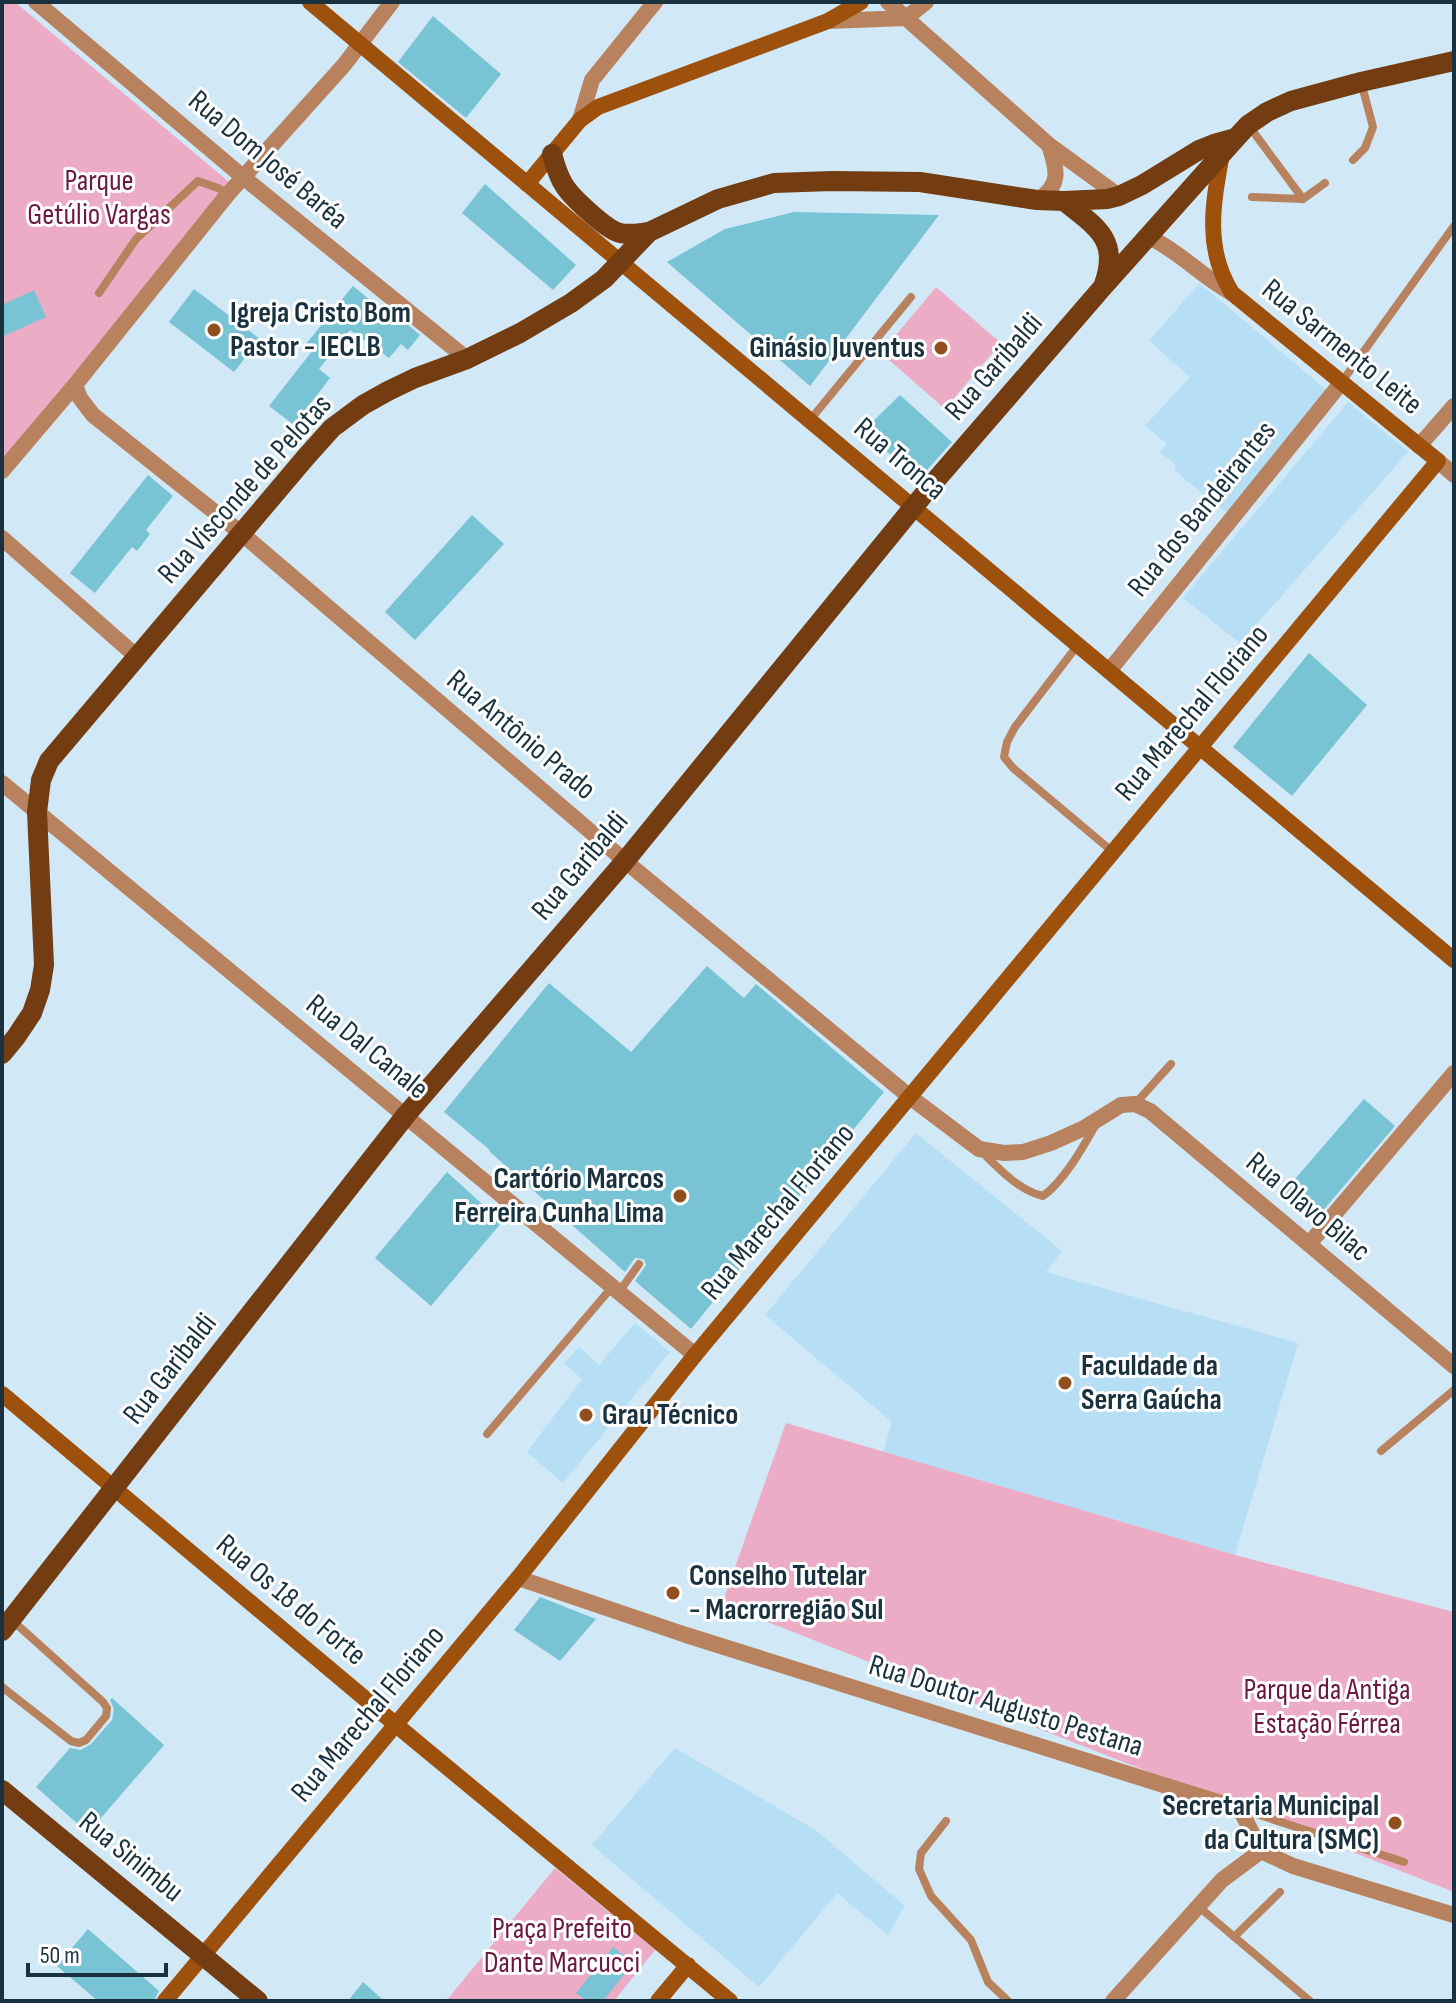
<svg xmlns="http://www.w3.org/2000/svg" width="1456" height="2003" font-family="'Sofia Sans Condensed',sans-serif">
	<style>
		.built { fill: #b6def5 }
		.green { fill: #edacc6 }
		.building { fill: #78c3d4 }
		.lines { fill: none; stroke-linecap: round; stroke-linejoin: round }
		.lane { stroke: #b8825f; stroke-width: 8 }
		.street { stroke: #b8825f; stroke-width: 16 }
		.secondary { stroke: #9e500d; stroke-width: 16 }
		.primary { stroke: #733c11; stroke-width: 20 }
		.poi-dot { fill: #914f1d; stroke: #fff; stroke-width: 3 }
		.labels { text-anchor: middle; dominant-baseline: central; stroke-width: 6; stroke-linejoin: round; paint-order: stroke }
		.street-label { font-size: 30px; fill: #1a3240; stroke: #fff }
		.park-label { font-size: 30px; fill: #6b1843; stroke: #fff }
		.poi-label { font-size: 30px; font-weight: bold; fill: #1a3240; stroke: #fff; text-anchor: start }
	</style>
	<rect width="100%" height="100%" fill="#d1e8f6"/>
	<path class="built" d="M1199,283L1328,391L1228,514L1174,470L1176,465L1160,452L1167,444L1145,426L1190,377L1149,341Z
		M1348,402L1408,452L1240,643L1183,598Z
		M916,1133L1062,1251L1046,1272L1298,1343L1235,1555L883,1452L892,1422L765,1315Z
		M635,1323L670,1352L563,1483L527,1452L582,1379L564,1363L579,1347L599,1365Z
		M675,1748L817,1831L905,1906L888,1935L837,1893L759,1987L592,1845Z"/>
	<path class="green" d="M2,2H15L235,187L2,462Z
		M936,287L1001,343L945,409L881,353Z
		M786,1423L1235,1555L1454,1612V1892L722,1604Z
		M555,1868L655,1950L614,2001H446Z"/>
	<path class="building" d="M433,16L501,74L466,118L398,62Z
		M485,184L576,265L553,290L462,213Z
		M794,212L939,215L810,386L667,262L725,229Z
		M353,286L393,319L396,315L420,335L408,350L401,344L389,358L350,330L319,369L330,378L294,425L269,406L313,350L306,344Z
		M194,289L260,339L234,372L169,322Z
		M34,290L46,317L2,337V305Z
		M900,395L952,442L919,479L863,431Z
		M148,475L173,496L146,530L150,534L137,551L132,547L95,593L70,573Z
		M472,515L504,544L415,640L385,612Z
		M1309,653L1367,705L1292,796L1233,747Z
		M707,966L744,998L756,984L884,1092L691,1329L635,1281L646,1265L644,1259L635,1258L625,1272L489,1151L490,1150L444,1112L549,983L631,1052Z
		M1364,1099L1395,1126L1314,1221L1282,1194Z
		M447,1172L502,1222L431,1306L375,1258Z
		M540,1597L596,1619L560,1661L514,1630Z
		M112,1698L164,1745L88,1833L36,1787L70,1748L81,1750L91,1744L112,1720L114,1709L110,1700Z
		M88,1929L159,1991L154,2001H98L57,1966Z
		M613,1947L633,1963L603,2001H587L576,1993Z
		M363,1982L384,2001H348Z"/>
	<g class="lines">
		<path class="lane" d="M1249,126L1303,199L1325,183
			M1353,160L1365,148L1373,127L1361,82
			M1252,197L1303,199
			M99,293L136,239L198,181L218,188L228,194
			M1341,383L1454,226
			M810,420L911,297
			M1077,646L1015,727L1007,742L1004,757L1013,768L1113,852
			M1135,1104L1171,1064
			M983,1153C999,1169 1020,1191 1043,1196C1063,1182 1082,1149 1095,1126
			M619,1292L639,1264
			M487,1434L612,1287
			M1381,1451L1454,1390
			M2,1687L71,1741L79,1743L86,1740L106,1716L107,1708L103,1702L13,1621
			M1241,1809L1404,1862
			M946,1821L921,1853L919,1869L931,1896L971,1940L988,1982L1008,2001
			M1199,1907L1310,2001
			M1234,1937L1280,1892"/>
		<path class="street" d="M36,2L243,177L467,359
			M888,2L1049,145L1119,196
			M828,21L906,18L926,2
			M580,120L592,80L655,2
			M1037,200C1062,186 1057,169 1049,145
			M1149,237C1179,251 1202,277 1232,293
			M75,385L80,398L93,415L241,533L625,861L910,1097L979,1149L1004,1153L1023,1152L1051,1143L1084,1128L1121,1105L1135,1104L1150,1111L1454,1366
			M1419,446L1454,406
			M1438,461L1454,475
			M2,471L75,385L228,194L344,65L392,2
			M2,538L136,656
			M1109,671L1341,383
			M2,783L695,1355
			M1309,1244L1454,1073
			M518,1578L686,1635L1240,1809L1261,1851L1293,1866L1454,1915
			M1113,2001L1222,1880L1261,1851"/>
		<path class="secondary" d="M310,2L1454,960
			M527,184L580,120L598,107L828,21L861,2
			M2,1394L413,1739L730,2001
			M165,2001L518,1578L695,1355L1438,461L1232,293C1204,248 1213,203 1222,154
			M658,2001L688,1965"/>
		<path class="primary" d="M552,154C555,165 558,176 564,185C571,197 604,227 617,232C627,236 639,233 649,232
			M1064,201C1096,227 1120,239 1104,284
			M2,1054L16,1037L32,1013L40,990L44,965L37,812L41,780L49,761L306,457L332,428L363,405L388,391L415,378L467,359L520,333L571,303L604,279L649,232L718,199L774,183L832,181L920,182L1037,200L1064,201L1107,199L1119,196L1142,185L1199,150L1214,144L1236,138
			M2,1631L406,1115L625,861L929,488L1102,288L1236,138L1248,125L1267,112L1291,101L1361,82L1454,61
			M2,1790L258,2001"/>
	</g>
	<g class="poi-dot">
		<circle cx="214" cy="330" r="8"/>
		<circle cx="941" cy="348" r="8"/>
		<circle cx="680" cy="1196" r="8"/>
		<circle cx="1065" cy="1383" r="8"/>
		<circle cx="586" cy="1415" r="8"/>
		<circle cx="673" cy="1593" r="8"/>
		<circle cx="1395" cy="1823" r="8"/>
	</g>
	<g class="labels">
		<g class="street-label">
			<text transform="translate(268 160) rotate(40)">Rua Dom José Baréa</text>
			<text transform="translate(1342 347) rotate(39)">Rua Sarmento Leite</text>
			<text transform="translate(994 367) rotate(-49)">Rua Garibaldi</text>
			<text transform="translate(900 459) rotate(40)">Rua Tronca</text>
			<text transform="translate(245 489) rotate(-48)">Rua Visconde de Pelotas</text>
			<text transform="translate(1202 509) rotate(-51)">Rua dos Bandeirantes</text>
			<text transform="translate(1192 713) rotate(-50)">Rua Marechal Floriano</text>
			<text transform="translate(521 735) rotate(40)">Rua Antônio Prado</text>
			<text transform="translate(580 866) rotate(-50)">Rua Garibaldi</text>
			<text transform="translate(367 1047) rotate(39)">Rua Dal Canale</text>
			<text transform="translate(1308 1207) rotate(40)">Rua Olavo Bilac</text>
			<text transform="translate(778 1212) rotate(-50)">Rua Marechal Floriano</text>
			<text transform="translate(170 1369) rotate(-52)">Rua Garibaldi</text>
			<text transform="translate(291 1600) rotate(40)">Rua Os 18 do Forte</text>
			<text transform="translate(1006 1706) rotate(17)">Rua Doutor Augusto Pestana</text>
			<text transform="translate(368 1714) rotate(-50)">Rua Marechal Floriano</text>
			<text transform="translate(131 1857) rotate(39)">Rua Sinimbu</text>
		</g>
		<g class="park-label">
			<text x="99" y="181">Parque<tspan x="99" dy="34">Getúlio Vargas</tspan></text>
			<text x="1327" y="1690">Parque da Antiga<tspan x="1327" dy="34">Estação Férrea</tspan></text>
			<text x="562" y="1929">Praça Prefeito<tspan x="562" dy="34">Dante Marcucci</tspan></text>
		</g>
		<g class="poi-label">
			<text x="230" y="313">Igreja Cristo Bom<tspan x="230" dy="34">Pastor - IECLB</tspan></text>
			<text x="925" y="348" text-anchor="end">Ginásio Juventus</text>
			<text x="664" y="1179" text-anchor="end">Cartório Marcos<tspan x="664" dy="34">Ferreira Cunha Lima</tspan></text>
			<text x="1081" y="1366">Faculdade da<tspan x="1081" dy="34">Serra Gaúcha</tspan></text>
			<text x="602" y="1415">Grau Técnico</text>
			<text x="689" y="1576">Conselho Tutelar<tspan x="689" dy="34">- Macrorregião Sul</tspan></text>
			<text x="1379" y="1806" text-anchor="end">Secretaria Municipal<tspan x="1379" dy="34">da Cultura (SMC)</tspan></text>
		</g>
	</g>
	<rect width="1456" height="2003" fill="none" stroke="#1a3240" stroke-width="8"/>
	<path d="M28 1963v12h138v-12" fill="none" stroke="#1a3240" stroke-width="4"/>
	<text x="40" y="1963" font-size="24" fill="#1a3240" stroke="#ffffff" stroke-width="6" paint-order="stroke">50 m</text>
</svg>
